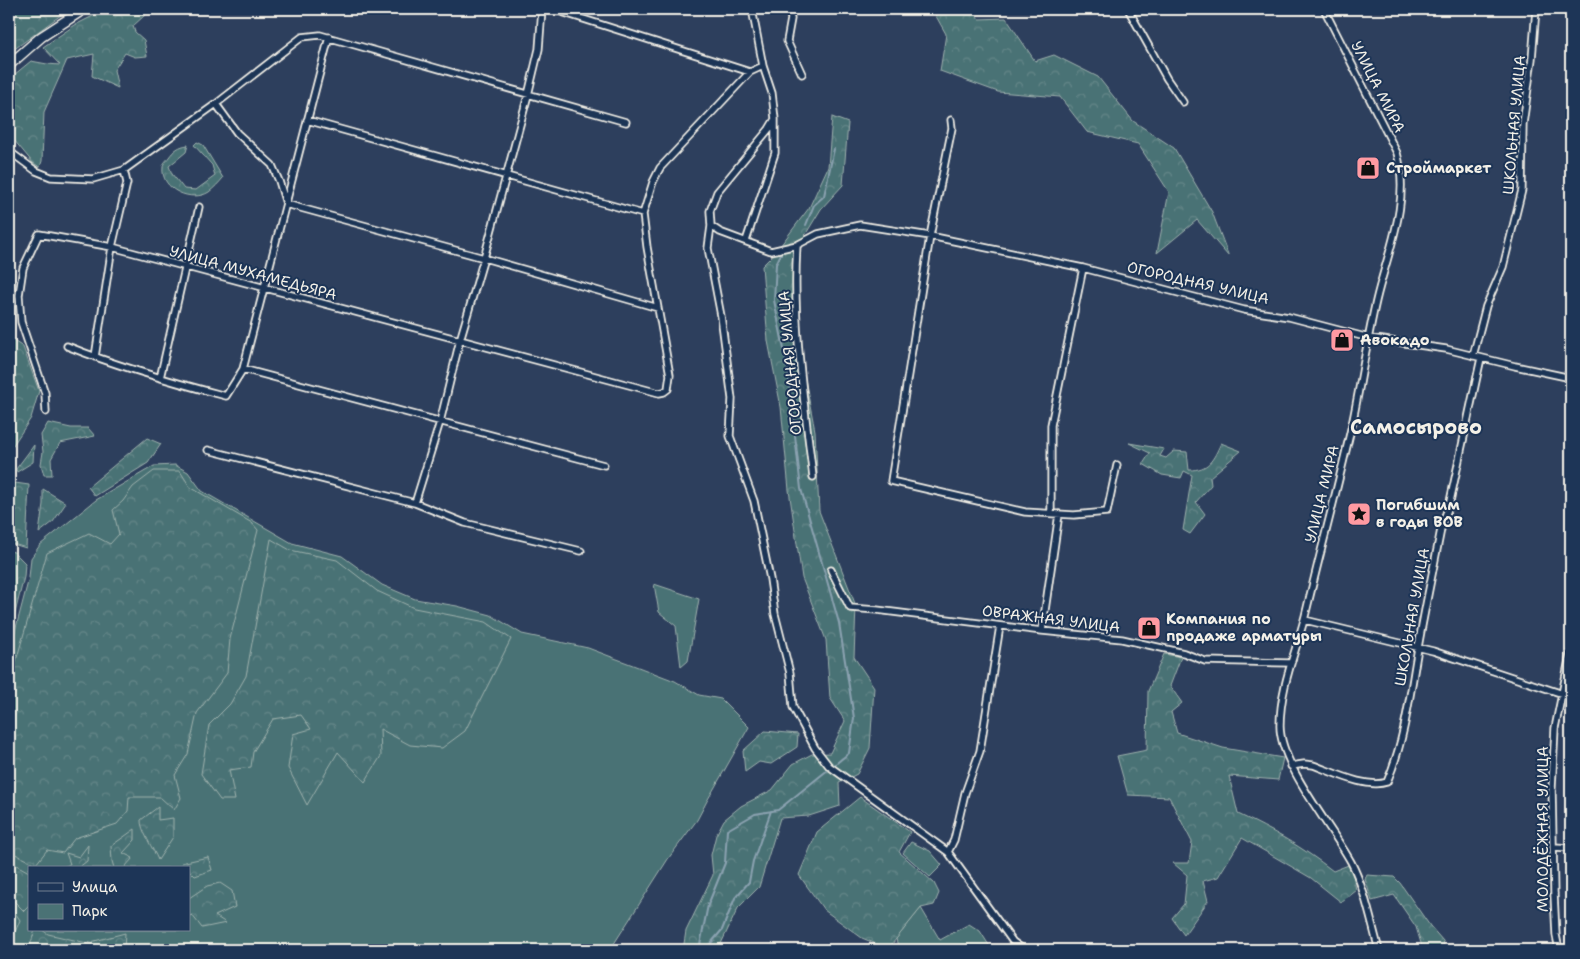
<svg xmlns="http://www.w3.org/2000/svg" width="1580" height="959" font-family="'Shantell Sans',sans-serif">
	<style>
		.green { fill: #4a7275; stroke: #9fb2ae; fill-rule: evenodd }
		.forest { fill: url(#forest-crowns); stroke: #9fb2ae }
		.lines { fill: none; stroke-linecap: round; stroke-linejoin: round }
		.stream { stroke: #8ba2b1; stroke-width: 2 }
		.street-casing { stroke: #f4f1e8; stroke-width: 9 }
		.secondary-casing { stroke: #f4f1e8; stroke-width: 12 }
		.street { stroke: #1d3557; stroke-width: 5.5 }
		.secondary { stroke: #1d3557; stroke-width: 9 }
		.labels { text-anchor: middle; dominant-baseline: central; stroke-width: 4; stroke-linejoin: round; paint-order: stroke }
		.street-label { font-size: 15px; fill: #f4f1e8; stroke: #1d3557 }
		.poi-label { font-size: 15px; font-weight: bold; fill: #f4f1e8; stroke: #1d3557; text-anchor: start }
		.district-label { font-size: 20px; font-weight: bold; fill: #f4f1e8; stroke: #1d3557 }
	</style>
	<defs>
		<pattern id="forest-crowns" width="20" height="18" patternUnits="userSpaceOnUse" patternTransform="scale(1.25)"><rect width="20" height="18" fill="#4a7275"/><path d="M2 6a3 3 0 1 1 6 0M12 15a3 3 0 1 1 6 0" fill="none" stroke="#658789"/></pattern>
	</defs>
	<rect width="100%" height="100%" fill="#2d3f5d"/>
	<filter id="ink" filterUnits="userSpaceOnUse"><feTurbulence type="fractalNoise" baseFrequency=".02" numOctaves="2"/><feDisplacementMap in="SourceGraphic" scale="10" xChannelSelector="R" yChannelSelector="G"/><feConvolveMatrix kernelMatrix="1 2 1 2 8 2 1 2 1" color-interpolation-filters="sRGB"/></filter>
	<g filter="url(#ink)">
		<path class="green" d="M175,465L188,472L202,491L292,543L342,556L382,585L415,599L457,606L491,615L522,634L588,648L675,681L699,695L721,699L749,727L707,801L697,820L668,859L610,950H9V654L29,578L31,558L40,545L96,500L154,466ZM29,868H189V930H29Z
			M654,584L699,599L688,661L681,667L676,626L659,612Z
			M911,842L930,851L942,865L930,877L903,853Z
			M921,908L940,940L969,924L980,931L992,950H899L896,939Z"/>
		<path class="forest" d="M9,9H69L9,53Z
			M107,9H133L145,15L133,26L135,32L144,40L147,56L135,57L125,53L114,70L118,88L92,76L94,54L67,60L44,112L42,161L40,167L33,163L9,134V79L31,61L47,64L60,65L43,47L75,25Z
			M932,9H972L979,19L1006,18L1035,61L1054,55L1098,77L1133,121L1174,148L1212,212L1229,257L1197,220L1157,253L1169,192L1138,144L1087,132L1060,97L998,92L940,71L946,34Z
			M832,117L848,123L843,185L821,209L793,255L795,292L801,358L815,431L819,511L856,606L854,657L874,687L870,748L857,774L839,783L840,806L809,816L780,818L759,887L738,908L718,950H683L686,931L713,875L711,855L716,835L724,820L741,806L772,790L793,764L812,754L830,753L845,721L830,698L826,640L802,578L789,490L781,407L768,341L762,266L774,254L809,208L828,167Z
			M197,142L203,145L223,178C219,183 214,188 209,192C192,203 160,190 163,167C163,163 167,160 169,157C174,150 179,146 188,145L186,152L169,166L172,174L184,189L196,190L215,176L212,165L194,145Z
			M13,269L15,302L9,309V270Z
			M9,338L23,347L39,391L31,418L9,451Z
			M48,423L71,428H88L95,436L60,443L51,459L52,475H44L41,464L43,452L41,435Z
			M147,438L161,444L148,463L95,496L88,487Z
			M1129,443L1164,449L1160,456L1166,458L1174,451L1187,452L1189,470C1209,470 1213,460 1221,443L1241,451L1210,477L1211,485L1196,502L1205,514L1190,534L1183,530L1192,475L1184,471L1181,478L1162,475L1143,464L1150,453Z
			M34,445L33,462L17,472L16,469Z
			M154,471H180L190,487L252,523L258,530L230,639L227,673L197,713L188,754L175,775L181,798L174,810L160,797H129L128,811L117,824L75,838L63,853L47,850L36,864L9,851V708L12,675L47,553L89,533L110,544L119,534L113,510L123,501L133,487Z
			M15,483L29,485L26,548L13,544L9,541V486Z
			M43,489L66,503L53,522L39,533L43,504Z
			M271,539L290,550L337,560L377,591L414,608L486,622L511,639L465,731L442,748L410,745L380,729L381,756L365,782L338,752L307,805L288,768L293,734L311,729L301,715L273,719L253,752L251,767L229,770L235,800H220L201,774L209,725L230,704L246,676Z
			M9,551L14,552L25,563L24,577L9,637Z
			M1164,654L1181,657L1170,686L1182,703L1171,712L1177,733L1223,748L1283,758L1278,780L1229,776L1238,814C1274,831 1302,847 1333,871L1351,864L1356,890L1341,902L1311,878L1242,838L1218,877L1203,881L1208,901L1184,935L1172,918L1184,904L1187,875L1173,863H1189L1192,842L1169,797L1128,795L1117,756L1147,750L1148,691Z
			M765,731L798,734L797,747L771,764L759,762L745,772L743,751Z
			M860,797L910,832L899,852L934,883L939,893L934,905L921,908L888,949L862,938L824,910L799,875L817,832Z
			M158,807V820L173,818V837L158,860C154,850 140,829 141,820Z
			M135,829V840L123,853L133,858L124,868H114L112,861L111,846Z
			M88,845L87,861L78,868H62L70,864L66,853L79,857Z
			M208,857L212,870L195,876L189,870V868H186L181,863Z
			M9,861L29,872V906L24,911L9,896Z
			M1367,875L1394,877L1400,883L1430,926L1443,941L1444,944L1438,950H1423L1416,927L1394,895L1372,901L1365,879Z
			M220,883L232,891L235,907L215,916L226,923L202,928L192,915L189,916V898L207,886Z
			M9,904L20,920C16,931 11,938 9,950Z
			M35,930H42L48,934L87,943L125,933L124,950H26L29,949Z"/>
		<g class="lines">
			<path class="stream" d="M806,225L814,205L824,196L834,149
				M781,254L776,264L774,300L787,364L801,489L839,623L854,718L849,753L833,766
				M699,950L708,905L725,863L727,830L755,814L778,810L829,769
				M705,950L722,930L735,898L749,882L753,861L771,811"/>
			<g class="street-casing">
				<path id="street" d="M552,9L750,72
					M752,9L763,66L772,93L775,119L769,129L717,192L710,211L711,226L708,248L721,316L732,399L730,436L754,501L770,579L775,614L790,673L793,707L815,748L829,766L948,852L1013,942L1024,950
					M789,9L791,19L787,41L802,74
					M1128,9L1167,79L1183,102
					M1324,9L1397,153C1411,203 1387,253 1376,301C1367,340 1361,381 1353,420C1339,483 1322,545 1307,608C1298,648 1280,684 1280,726C1280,765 1332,827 1351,862C1365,889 1371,922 1379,950
					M216,104L237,133L272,165L279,181L286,204L484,258L658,308
					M307,120L643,214L653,182L660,168L750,72L763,66
					M951,120L952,128L930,236L891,481L1025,512L1074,515L1107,512L1117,465
					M9,151L36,171L51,177L93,179L124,170L216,104L302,37L320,35L626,122
					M711,226L720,232L771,251L797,245L818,234L860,225L930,236L1083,268L1244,310L1289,317L1369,338L1446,349L1515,366L1571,378
					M746,241L775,153V119
					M797,245C792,323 804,401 813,477
					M67,346C119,367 172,382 226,396L243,369L329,37
					M1473,356L1486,306L1503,267L1522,190L1523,124L1532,59L1536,9
					M95,357L112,247L127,183L124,170
					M243,369L604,465
					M160,378L199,207
					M46,412L45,393L21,322L19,295L23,268L39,234L112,247L659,393L664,392L668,389L670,375L647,247L643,214
					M208,450L415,503L465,523L581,551
					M415,503L440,422L460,340L484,258L528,95L539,49L542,9
					M1051,513V425L1083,268
					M831,570L850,608L877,610L1042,631L1122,639L1184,653L1205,661L1290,663
					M1305,620L1433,651L1563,694
					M1042,631L1059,514
					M1291,766L1304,764L1313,765C1333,772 1366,789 1387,782C1405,740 1410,694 1418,648C1425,607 1434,566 1442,524L1449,506L1481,358
					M1554,847L1571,848
					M948,852L954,840L965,793L980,751L1000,626
					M1559,950L1556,935L1554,894L1552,789L1555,728L1571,650"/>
			</g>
			<g class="secondary-casing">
				<path id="secondary" d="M9,65L41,37L84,9"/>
			</g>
			<use href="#street" class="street"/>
			<use href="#secondary" class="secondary"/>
		</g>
	</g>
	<defs>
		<g id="shop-square" transform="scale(1.25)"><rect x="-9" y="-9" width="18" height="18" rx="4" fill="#ff9aa2" stroke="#1d3557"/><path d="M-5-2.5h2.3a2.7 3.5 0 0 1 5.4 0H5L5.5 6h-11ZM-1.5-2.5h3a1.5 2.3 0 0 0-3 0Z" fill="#111"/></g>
		<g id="sight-square" transform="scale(1.25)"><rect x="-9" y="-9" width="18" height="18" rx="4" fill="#ff9aa2" stroke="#1d3557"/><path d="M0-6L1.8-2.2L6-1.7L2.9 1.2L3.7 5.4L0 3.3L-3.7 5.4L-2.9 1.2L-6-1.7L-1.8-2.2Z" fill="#111"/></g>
	</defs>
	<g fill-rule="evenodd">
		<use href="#shop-square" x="1368" y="168"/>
		<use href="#shop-square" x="1342" y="340"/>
		<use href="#sight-square" x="1359" y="514"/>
		<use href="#shop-square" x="1149" y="628"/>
	</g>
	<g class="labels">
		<g class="street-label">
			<text transform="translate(1378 87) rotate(63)">УЛИЦА МИРА</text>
			<text transform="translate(1514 125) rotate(-85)">ШКОЛЬНАЯ УЛИЦА</text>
			<text transform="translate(253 273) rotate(15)">УЛИЦА МУХАМЕДЬЯРА</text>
			<text transform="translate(1198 283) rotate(13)">ОГОРОДНАЯ УЛИЦА</text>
			<text transform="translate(790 363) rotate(-95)">ОГОРОДНАЯ УЛИЦА</text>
			<text transform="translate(1322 494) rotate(-76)">УЛИЦА МИРА</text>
			<text transform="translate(1412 617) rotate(-80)">ШКОЛЬНАЯ УЛИЦА</text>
			<text transform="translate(1051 619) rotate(7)">ОВРАЖНАЯ УЛИЦА</text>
			<text transform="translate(1543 829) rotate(-90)">МОЛОДЁЖНАЯ УЛИЦА</text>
		</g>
		<g class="poi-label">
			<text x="1386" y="168">Строймаркет</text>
			<text x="1360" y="340">Авокадо</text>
			<text x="1376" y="505">Погибшим<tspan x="1376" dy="17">в годы ВОВ</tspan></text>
			<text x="1166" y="619">Компания по<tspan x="1166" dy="17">продаже арматуры</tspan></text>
		</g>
		<g class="district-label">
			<text x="1416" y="427">Самосырово</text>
		</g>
	</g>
	<rect width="1580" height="959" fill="none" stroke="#1d3557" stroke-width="30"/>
	<rect x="15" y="15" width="1550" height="929" fill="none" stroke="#f4f1e8" stroke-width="2" filter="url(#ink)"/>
	<rect x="28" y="866" width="162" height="65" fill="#1d3557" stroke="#738091"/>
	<rect x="38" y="883" width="25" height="8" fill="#1d3557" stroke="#738091"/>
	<text x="72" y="892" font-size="15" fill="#f4f1e8">Улица</text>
	<rect x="38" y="904" width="25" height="15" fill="#4a7275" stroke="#738091"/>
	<text x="72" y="916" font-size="15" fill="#f4f1e8">Парк</text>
</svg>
